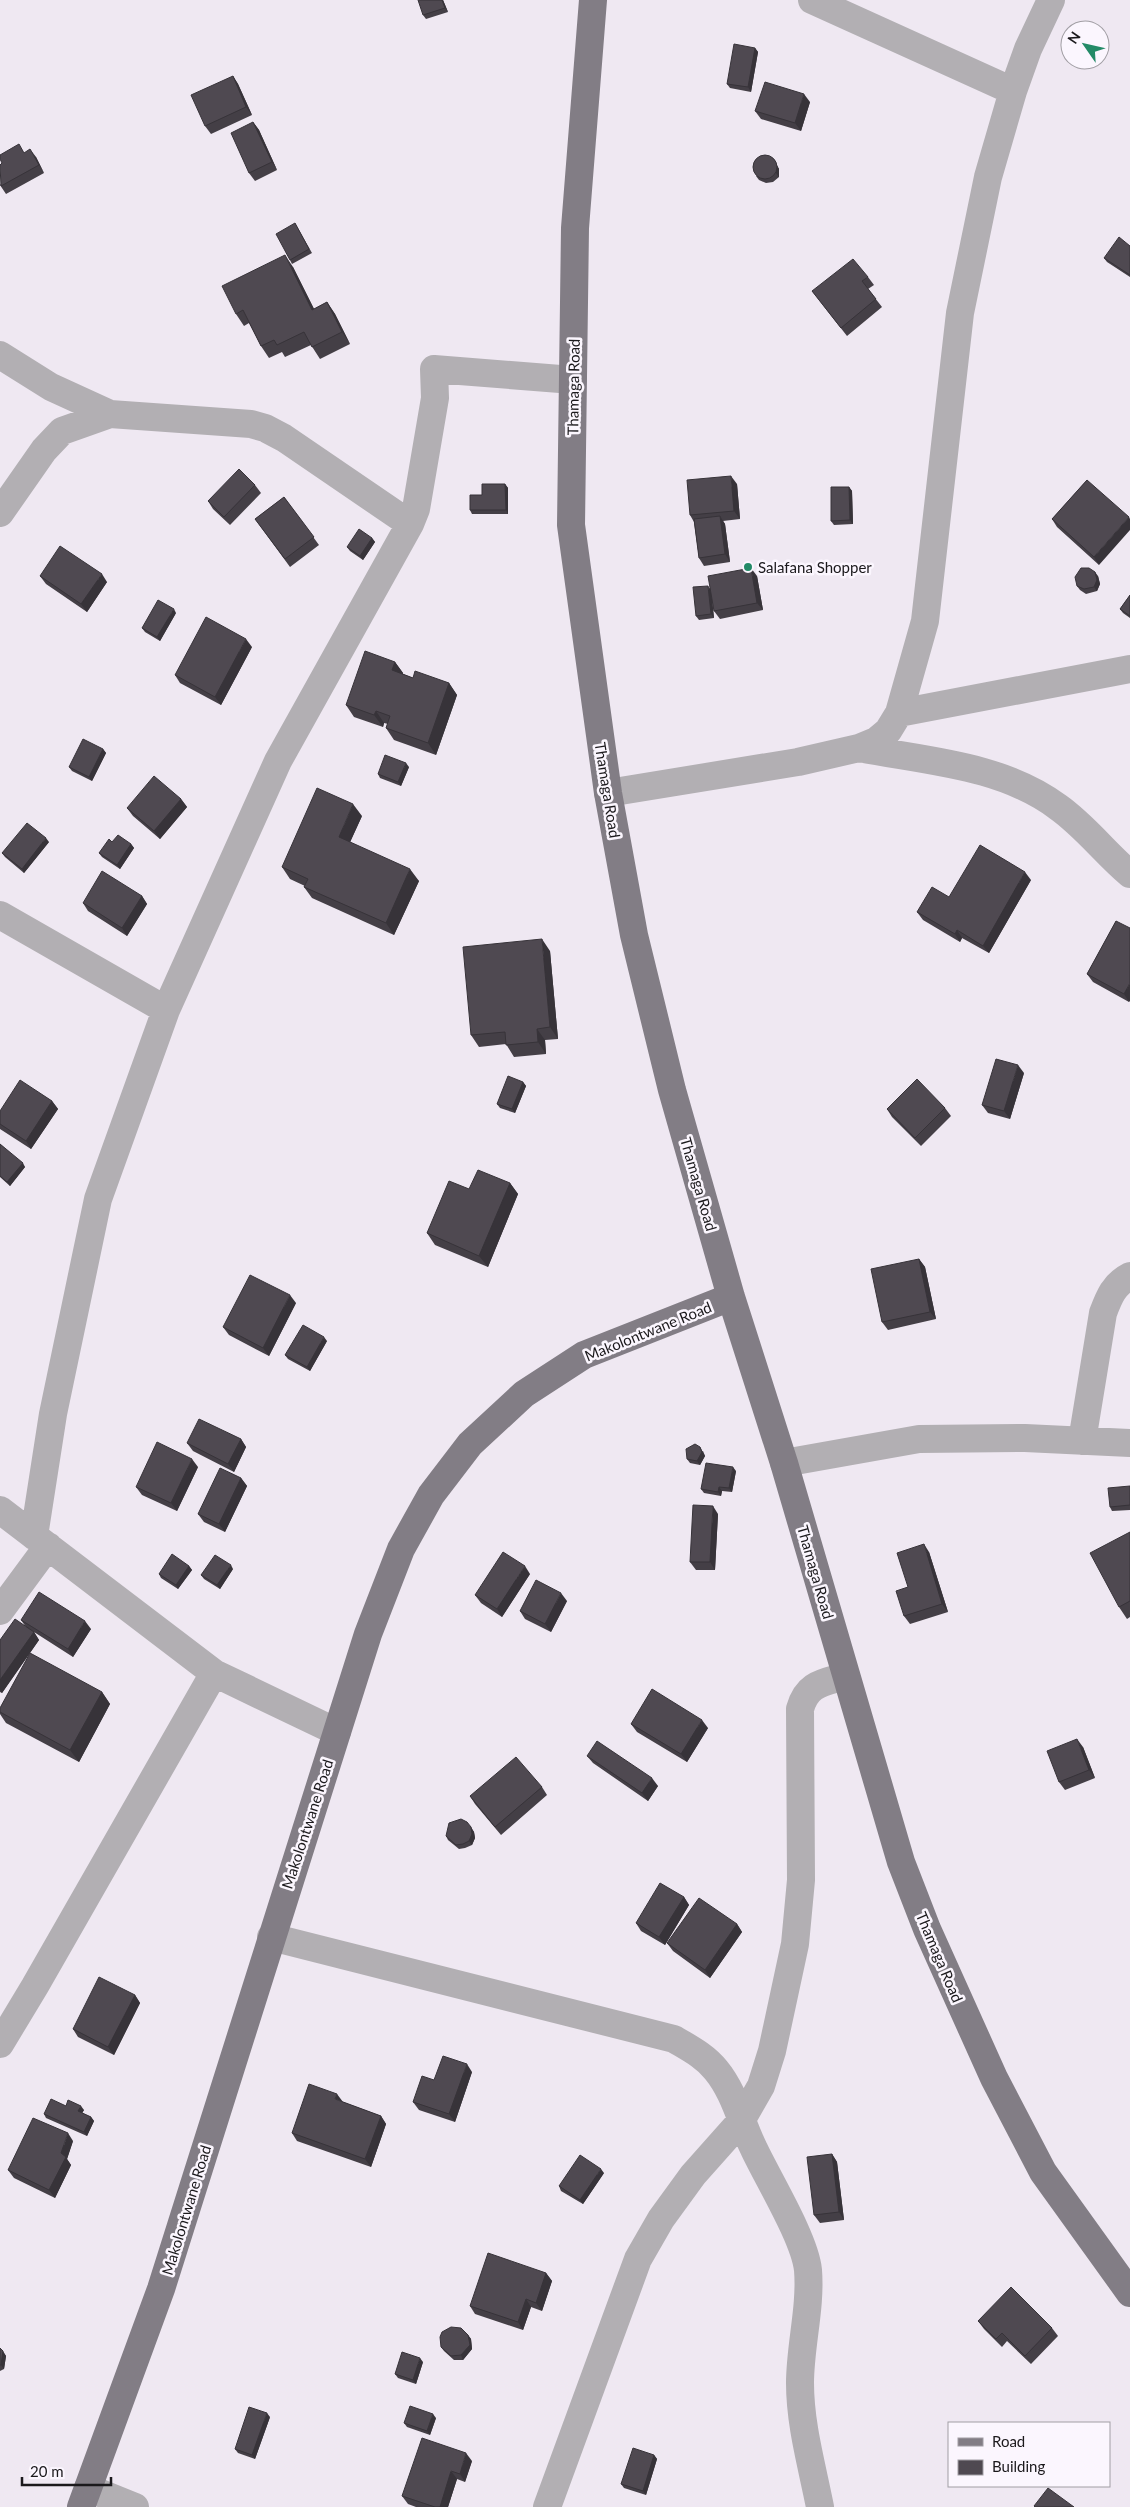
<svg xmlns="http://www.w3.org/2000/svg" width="1130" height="2507" font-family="Lato,sans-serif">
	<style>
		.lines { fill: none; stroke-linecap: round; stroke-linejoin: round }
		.minor { stroke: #b2afb3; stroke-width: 28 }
		.major { stroke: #827d85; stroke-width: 28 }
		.wall { fill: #443f46 }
		.shaded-wall { fill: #373339 }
		.building { fill: #4f4951; stroke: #373339 }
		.poi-dot { fill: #238a67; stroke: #fbf6fe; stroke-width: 2 }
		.labels { text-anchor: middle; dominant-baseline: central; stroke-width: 5; stroke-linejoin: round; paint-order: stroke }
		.street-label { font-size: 15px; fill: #1b191c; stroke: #fbf6fe }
		.poi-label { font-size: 15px; fill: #1b191c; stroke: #fbf6fe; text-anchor: start }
	</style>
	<rect width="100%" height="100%" fill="#efe8f2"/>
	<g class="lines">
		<path class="minor" d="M812,0L1013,91
			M0,355L51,387L110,414L251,424L265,428L284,438L410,524
			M0,513L44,450L62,431L110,414
			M899,713L1130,669
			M859,748C926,761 1002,765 1058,807C1085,826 1105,853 1130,874
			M608,793L798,762L859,748L876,741L888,731L899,713L925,621L960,313L988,177L1013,91L1028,49L1051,0
			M0,915L166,1010
			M1082,1441L1103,1313C1109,1297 1114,1284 1130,1276
			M784,1463L919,1439L1025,1438L1130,1443
			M0,1510L214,1673L337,1732
			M34,1536L53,1414L98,1199L166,1010L278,761L410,524L416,509L435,398L434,369L573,380
			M0,1611L48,1546
			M271,1937L674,2039C689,2048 705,2056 716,2070C735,2093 741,2123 754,2149C768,2179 805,2239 808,2270C811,2308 800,2346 800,2383C800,2425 812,2466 820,2507
			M0,2044L35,1986L214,1673
			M88,2488L135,2507
			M547,2507L638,2259L661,2219L693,2175L741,2121L761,2086L772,2051L795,1944L801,1880L800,1709C807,1683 823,1683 846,1676"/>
		<path class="major" d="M593,0L575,228L571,525L608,793L634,935L672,1090L731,1297L784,1463L901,1862L927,1929L994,2078L1043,2172L1130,2293
			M81,2507L161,2289L368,1634L401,1549L431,1495L470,1444L524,1394L584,1355L731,1297"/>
	</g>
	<path class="wall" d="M443,0L448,12L426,19L423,15Z
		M755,48L758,52L751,92L730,88L727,84Z
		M233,76L238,84L252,115L211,134L205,126Z
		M810,102L801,131L761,119L755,111Z
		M253,122L259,130L277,170L255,181L249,173Z
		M25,153L36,157L44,173L6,194L0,185Z
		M776,163L779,169V177L773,182L766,183L759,180L756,176Z
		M295,223L312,253L292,264L290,260Z
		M1130,246V277L1107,262L1104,258Z
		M293,267L314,309L327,302L335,314L350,344L320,359L311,345L285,357L282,352L269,358L261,346L249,323L244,326L236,314Z
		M868,277L874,285L868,289L882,307L847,336L812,291Z
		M1087,480L1099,565L1057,527L1052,519Z
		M505,484L508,488V514H472L470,510L482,495Z
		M737,484L740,519L723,521L725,524L730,562L704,566L699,558L694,522L690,515Z
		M255,485L261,493L230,525L213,509L208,501Z
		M849,487L852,491L853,524L834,525L831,521Z
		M284,497L319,545L290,567L255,519Z
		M372,538L375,542L363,560L350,551L347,547Z
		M40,576L107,582L87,612L46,584Z
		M757,576L763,610L720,619L714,611L712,599L714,618L699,620L696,616L710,588Z
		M1098,576L1100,584L1097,591L1086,594L1080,590L1077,586Z
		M1130,595V618L1123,613L1120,609Z
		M176,613L160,641L145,632L142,628Z
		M252,647L221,705L180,683L175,675Z
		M395,662L403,673V674L413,678L449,683L457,695L436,755L394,740L386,728L388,724L384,723L383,727L354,717L346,705Z
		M103,749L106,753L92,781L72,771L69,767Z
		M409,767L401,786L380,778L378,774Z
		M181,799L187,807L160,839L133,816L127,808Z
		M362,816L350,842L419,881L394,935L312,898L304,887L305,886L290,879L282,867Z
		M49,842L24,873L5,857L2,853Z
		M112,842L131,844L134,848L120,869L102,857L99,853Z
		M1031,880L989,953L962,938L960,942L923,920L917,912Z
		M142,896L147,904L127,936L88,911L83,903Z
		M1116,921L1129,1002L1093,982L1087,974Z
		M550,951L558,1039L545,1040L546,1054L514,1057L506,1044L479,1047L471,1035Z
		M1024,1073L1010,1119L988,1113L982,1105Z
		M523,1082L526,1086L515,1113L500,1108L497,1104Z
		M52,1101L58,1109L31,1149L0,1129V1111Z
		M945,1108L951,1116L921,1146L892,1117L887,1109Z
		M0,1144L25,1167L10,1186L0,1177Z
		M510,1183L518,1194L488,1267L435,1245L427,1233L469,1189Z
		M919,1259L925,1267L936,1319L888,1330L882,1322Z
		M296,1303L269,1356L229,1335L223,1327Z
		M327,1341L310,1371L288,1359L285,1355Z
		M241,1439L246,1447L234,1472L193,1451L187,1443Z
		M703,1451L705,1456L700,1465L690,1463L687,1459Z
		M198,1467L177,1511L142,1495L136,1487Z
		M736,1471L732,1492L722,1491L721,1496L704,1493L701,1489Z
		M241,1478L247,1486L225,1532L204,1522L198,1514Z
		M1130,1486V1510L1112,1511L1110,1507Z
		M718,1514L715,1570H696L690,1562Z
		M1130,1532V1617L1127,1619L1119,1607Z
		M929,1552L948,1612L910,1624L904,1616L908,1587Z
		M189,1566L192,1570L178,1589L161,1578L159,1574Z
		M233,1569L220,1589L204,1579L201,1575Z
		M530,1574L502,1617L481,1603L475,1595Z
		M567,1601L551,1632L525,1619L520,1611Z
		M21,1620L91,1629L73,1657L34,1632L39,1640L2,1693L0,1692V1640L26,1627Z
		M102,1692L110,1704L79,1762L6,1723L0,1714V1708Z
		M631,1724L708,1728L687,1762L637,1732Z
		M1083,1747L1095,1778L1065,1790L1059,1782Z
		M587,1756L658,1786L648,1801L593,1763Z
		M542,1787L547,1795L501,1835L475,1804L470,1796Z
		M470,1826L474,1832L475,1838L472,1845L465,1848L459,1849L448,1840L446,1836Z
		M684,1897L689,1905L665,1945L641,1931L636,1923Z
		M737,1924L742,1932L710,1978L673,1951L667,1943Z
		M135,1995L140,2003L114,2055L78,2037L73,2029Z
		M472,2072L455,2122L419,2110L413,2102L434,2080Z
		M343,2102L381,2116L386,2124L371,2167L297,2141L292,2133Z
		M66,2106L84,2110L82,2113L91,2117L94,2121L87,2136L46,2118L44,2114Z
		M73,2141L67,2159L71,2165L55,2198L14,2178L8,2170Z
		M832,2154L837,2162L844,2220L820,2223L814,2215Z
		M604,2173L583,2204L561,2191L559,2186Z
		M546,2273L552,2281L542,2311L531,2307L523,2330L475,2314L470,2306Z
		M978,2321L1052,2328L1058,2336L1031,2364L1007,2341L1002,2347L984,2329Z
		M468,2335L471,2339L472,2349L463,2360H454L444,2351L441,2347Z
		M0,2348L6,2356L4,2369L0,2371Z
		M423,2362L416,2384L398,2378L395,2374Z
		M270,2417L255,2459L238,2453L235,2449Z
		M436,2418L430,2435L407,2427L404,2423Z
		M654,2455L657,2459L646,2495L624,2488L621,2484Z
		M472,2461L465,2482L457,2479L448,2507H416L408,2504L402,2496Z"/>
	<path class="shaded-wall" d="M442,0H443L448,12L445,8Z
		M755,48L758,52L751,92L748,87Z
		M233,76L238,84L252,115L246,107Z
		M804,94L810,102L801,131L795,123Z
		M253,122L259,130L277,170L272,162Z
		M30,149L36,157L44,173L39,165Z
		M773,159L779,169V177L776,173Z
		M285,255L293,267L320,321L312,310Z
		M327,302L335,314L350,344L342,332Z
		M731,476L737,484L740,519L734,511Z
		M505,484L508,488V514L506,510Z
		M849,487L852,491L853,524L850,520Z
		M720,516L725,524L730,562L725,554Z
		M1129,517L1130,519V530L1099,565L1094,557Z
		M372,538L375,542L363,560L360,556Z
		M751,568L757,576L763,610L757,603Z
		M1095,572L1098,576L1100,584L1097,591L1094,587Z
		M102,574L107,582L87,612L81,604Z
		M708,586L711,590L714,618L711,614Z
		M174,609L176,613L160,641L157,637Z
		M246,639L252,647L221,705L215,697Z
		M395,662L403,673L400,682L392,670Z
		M449,683L457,695L436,755L428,743Z
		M376,711L384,723L383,727L374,715Z
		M103,749L106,753L92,781L89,777Z
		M406,763L409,767L401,786L398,782Z
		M181,799L187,807L160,839L154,831Z
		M353,804L362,816L347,849L339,837Z
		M46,838L49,842L24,873L22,869Z
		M131,844L134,848L120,869L117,865Z
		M410,869L419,881L394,935L386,923Z
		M1025,872L1031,880L989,953L983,946Z
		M142,896L147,904L127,936L122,928Z
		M957,930L962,938L960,942L955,934Z
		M542,939L550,951L558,1039L550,1027Z
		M1130,983V1001L1129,1002L1124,994Z
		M537,1029L545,1040L546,1054L538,1042Z
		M1018,1065L1024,1073L1010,1119L1004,1111Z
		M523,1082L526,1086L515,1113L512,1109Z
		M52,1101L58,1109L31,1149L26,1141Z
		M23,1163L25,1167L10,1186L7,1182Z
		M510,1183L518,1194L488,1267L479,1256Z
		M919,1259L925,1267L936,1319L930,1312Z
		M290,1295L296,1303L269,1356L263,1348Z
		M324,1337L327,1341L310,1371L307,1367Z
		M241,1439L246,1447L234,1472L228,1464Z
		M700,1447L705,1456L700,1465L697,1461Z
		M192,1459L198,1467L177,1511L171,1503Z
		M733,1467L736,1471L732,1492L729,1488Z
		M241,1478L247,1486L225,1532L219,1524Z
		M719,1487L722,1491L721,1496L718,1492Z
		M713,1506L718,1514L715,1570L710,1562Z
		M924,1544L929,1552L948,1612L942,1604Z
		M231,1565L233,1569L220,1589L217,1585Z
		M189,1566L192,1570L178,1589L176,1585Z
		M525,1566L530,1574L502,1617L497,1609Z
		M561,1593L567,1601L551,1632L545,1624Z
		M85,1621L91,1629L73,1657L68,1649Z
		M34,1632L39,1640L2,1693L0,1690V1680Z
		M102,1692L110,1704L79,1762L70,1750Z
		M702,1720L708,1728L687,1762L681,1754Z
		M1077,1739L1083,1747L1095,1778L1089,1770Z
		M652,1778L658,1786L648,1801L642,1793Z
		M471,1827L474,1832L475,1838L472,1845L469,1841Z
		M684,1897L689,1905L665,1945L659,1937Z
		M737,1924L742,1932L710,1978L705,1970Z
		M135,1995L140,2003L114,2055L108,2047Z
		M467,2064L472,2072L455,2122L449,2114Z
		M337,2094L343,2102L335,2099Z
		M81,2106L84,2110L81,2115L78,2111Z
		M381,2116L386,2124L371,2167L365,2159Z
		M91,2117L94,2121L87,2136L84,2132Z
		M68,2133L73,2141L67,2159L71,2165L55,2198L49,2190Z
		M832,2154L837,2162L844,2220L839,2212Z
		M601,2169L604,2173L583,2204L580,2200Z
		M546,2273L552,2281L542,2311L536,2303Z
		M526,2299L531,2307L523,2330L518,2322Z
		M468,2335L471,2339L472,2349L463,2360L461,2355Z
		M3,2351L6,2356L4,2369L1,2365Z
		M420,2358L423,2362L416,2384L413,2380Z
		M267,2413L270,2417L255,2459L252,2455Z
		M433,2414L436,2418L430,2435L427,2431Z
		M466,2453L472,2461L465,2482L460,2474Z
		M654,2455L657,2459L646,2495L643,2491Z
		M451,2471L457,2479L448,2507H440Z"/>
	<path class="building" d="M418,0H442L445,8L423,15Z
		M734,44L755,48L748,87L727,84Z
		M233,76L246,107L205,126L191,95Z
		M765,82L804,94L795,123L755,111Z
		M253,122L272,162L249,173L231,133Z
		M19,144L24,153L30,149L39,165L1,186L0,165L2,163L0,159V155Z
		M753 167a12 12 0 1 1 24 0a12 12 0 1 1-24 0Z
		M295,223L309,249L290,260L276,234Z
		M1119,237L1130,246V275L1104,258Z
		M285,255L312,310L327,302L342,332L312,347L304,332L277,345L274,340L261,346L243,310L236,314L222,286Z
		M853,259L868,277L862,281L876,299L841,328L812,291Z
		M239,469L255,485L224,517L208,501Z
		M731,476L734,511L690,515L687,480Z
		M1087,480L1129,517L1094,557L1052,519Z
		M482,484H505L506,510H470V495H482Z
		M831,487H849L850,520L831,521Z
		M284,497L314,537L285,559L255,519Z
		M720,516L725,554L699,558L694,519Z
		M359,529L372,538L360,556L347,547Z
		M60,546L102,574L81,604L40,576Z
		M751,568L757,603L714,611L708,576Z
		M1081,568H1089L1095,572L1097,580L1094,587L1084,589L1077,586L1075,577Z
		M708,586L711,614L696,616L693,587Z
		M1130,595V616L1120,609Z
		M158,600L174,609L157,637L142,628Z
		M206,617L246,639L215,697L175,675Z
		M365,651L395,662L392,670L413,678L415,671L449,683L428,743L386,728L390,716L376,711L374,715L346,705Z
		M83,739L103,749L89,777L69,767Z
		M385,755L406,763L398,782L378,774Z
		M154,776L181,799L154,831L127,808Z
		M317,788L353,804L339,837L410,869L386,923L304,887L308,879L282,867Z
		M27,823L46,838L22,869L2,853Z
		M118,835L131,844L117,865L99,853L109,839L112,842Z
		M980,845L1025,872L983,946L957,930L955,934L917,912L932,887L949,897Z
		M102,871L142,896L122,928L83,903Z
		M1116,921L1130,928V983L1124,994L1087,974Z
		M542,939L550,1027L537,1029L538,1042L506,1045L505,1032L471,1035L463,947Z
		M996,1059L1018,1065L1004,1111L982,1105Z
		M508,1076L523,1082L512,1109L497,1104Z
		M917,1079L945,1108L915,1138L887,1109Z
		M20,1080L52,1101L26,1141L0,1124V1111Z
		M0,1144L23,1163L7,1182L0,1176Z
		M478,1170L510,1183L479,1256L427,1233L449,1181L469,1189Z
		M919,1259L930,1312L882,1322L871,1269Z
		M250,1275L290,1295L263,1348L223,1327Z
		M303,1325L324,1337L307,1367L285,1355Z
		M199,1419L241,1439L228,1464L187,1443Z
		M157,1442L192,1459L171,1503L136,1487Z
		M695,1444L700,1447L702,1452L697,1461L687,1459L686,1449Z
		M706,1463L733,1467L729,1488L719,1487L718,1492L701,1489Z
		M220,1468L241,1478L219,1524L198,1514Z
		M1130,1486V1505L1110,1507L1108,1488Z
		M693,1505L713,1506L710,1562H690Z
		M1130,1532V1601L1119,1607L1090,1553Z
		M924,1544L942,1604L904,1616L896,1591L908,1587L897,1553Z
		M503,1552L525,1566L497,1609L475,1595Z
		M172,1554L189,1566L176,1585L159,1574Z
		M215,1555L231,1565L217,1585L201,1575Z
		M536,1580L561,1593L545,1624L520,1611Z
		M39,1592L85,1621L68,1649L21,1620Z
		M15,1619L34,1632L0,1680V1640Z
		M30,1653L102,1692L70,1750L0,1712V1708Z
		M652,1689L702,1720L681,1754L631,1724Z
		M1077,1739L1089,1770L1059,1782L1047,1751Z
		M597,1741L652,1778L642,1793L587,1756Z
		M516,1757L542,1787L495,1827L470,1796Z
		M461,1819L467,1822L471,1827L472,1834L469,1841L463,1844L456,1845L446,1836L449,1823Z
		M660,1883L684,1897L659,1937L636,1923Z
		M699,1898L737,1924L705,1970L667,1943Z
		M99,1977L135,1995L108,2047L73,2029Z
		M443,2056L467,2064L449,2114L413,2102L422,2076L434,2080Z
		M309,2084L337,2094L335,2099L381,2116L365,2159L292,2133Z
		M51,2099L66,2106L68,2100L81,2106L78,2111L91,2117L84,2132L44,2114Z
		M33,2118L68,2133L61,2153L66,2157L49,2190L8,2170Z
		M832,2154L839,2212L814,2215L807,2157Z
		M580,2155L601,2169L580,2200L559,2186Z
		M488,2253L546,2273L536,2303L526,2299L518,2322L470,2306Z
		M1011,2287L1052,2328L1025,2356L1002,2333L996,2339L978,2321Z
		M451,2327L461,2328L468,2335L470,2345L461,2355L451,2356L441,2347L440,2337L442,2332Z
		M0,2348L3,2351L1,2365H0Z
		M402,2352L420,2358L413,2380L395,2374Z
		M410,2406L433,2414L427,2431L404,2423Z
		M249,2407L267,2413L252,2455L235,2449Z
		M422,2438L466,2453L460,2474L451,2471L440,2507H435L402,2496Z
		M633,2448L654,2455L643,2491L621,2484Z
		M1048,2488L1074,2507H1035L1034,2506Z"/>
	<circle class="poi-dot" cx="748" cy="567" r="5"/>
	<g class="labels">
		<g class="street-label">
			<text transform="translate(573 387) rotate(-89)">Thamaga Road</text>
			<text transform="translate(608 790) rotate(81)">Thamaga Road</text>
			<text transform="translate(699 1184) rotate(74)">Thamaga Road</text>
			<text transform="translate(648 1331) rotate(-22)">Makolontwane Road</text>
			<text transform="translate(816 1572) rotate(74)">Thamaga Road</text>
			<text transform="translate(307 1824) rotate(-72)">Makolontwane Road</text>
			<text transform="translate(940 1957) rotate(67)">Thamaga Road</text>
			<text transform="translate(186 2210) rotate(-73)">Makolontwane Road</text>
		</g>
		<g class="poi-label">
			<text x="758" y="567">Salafana Shopper</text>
		</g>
	</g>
	<rect x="948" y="2422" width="162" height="65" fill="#fbf6fe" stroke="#a19ea4"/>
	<rect x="958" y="2438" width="25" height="8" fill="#827d85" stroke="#a19ea4"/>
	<text x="992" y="2447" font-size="15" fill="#1b191c">Road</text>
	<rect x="958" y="2460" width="25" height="15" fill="#4f4951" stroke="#a19ea4"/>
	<text x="992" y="2472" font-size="15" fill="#1b191c">Building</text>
	<g transform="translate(1085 45) rotate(304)"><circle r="24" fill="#fbf6fe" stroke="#a19ea4"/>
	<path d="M0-4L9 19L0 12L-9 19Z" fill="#238a67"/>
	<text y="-8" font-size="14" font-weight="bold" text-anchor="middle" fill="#1b191c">N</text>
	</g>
	<path d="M22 2477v8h89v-8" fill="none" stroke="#1b191c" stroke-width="2.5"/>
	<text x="30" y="2477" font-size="15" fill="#1b191c" stroke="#fbf6fe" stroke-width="4" paint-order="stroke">20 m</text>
</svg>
